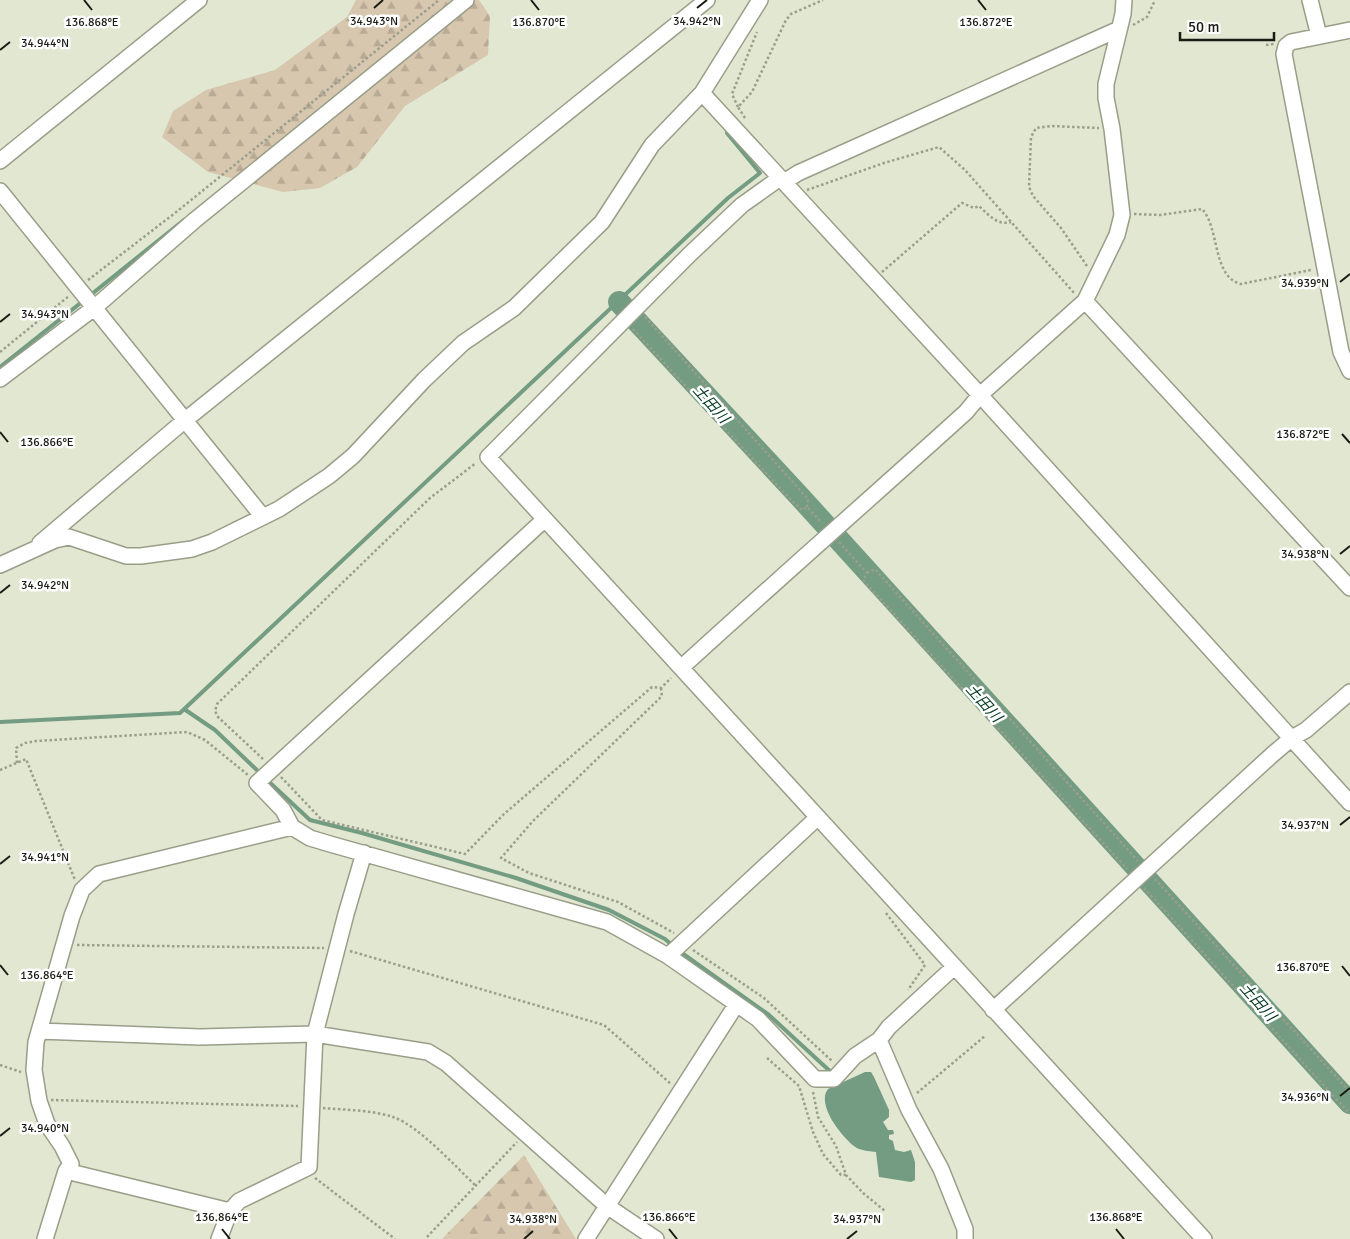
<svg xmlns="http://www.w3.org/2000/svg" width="1350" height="1239" font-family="Signika,'Noto Sans JP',sans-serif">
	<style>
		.forest { fill: url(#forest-firs) }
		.water { fill: #749c83 }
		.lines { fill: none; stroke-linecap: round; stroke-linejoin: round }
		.stream { stroke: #749c83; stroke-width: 4 }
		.river { stroke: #749c83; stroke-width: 22 }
		.minor-casing { stroke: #999e88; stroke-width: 18 }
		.path { stroke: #9a9e8d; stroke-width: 2.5; stroke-dasharray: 2.5 2.5; stroke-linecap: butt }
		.minor { stroke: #fff; stroke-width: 15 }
		.ticks { fill: none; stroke: #1a1c14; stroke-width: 2 }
		.labels { text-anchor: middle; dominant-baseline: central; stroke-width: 5; stroke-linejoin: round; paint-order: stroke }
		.water-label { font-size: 15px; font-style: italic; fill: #03381f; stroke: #fff }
		.ticks-label { font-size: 12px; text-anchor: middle; fill: #1a1c14; stroke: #fff; stroke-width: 5; stroke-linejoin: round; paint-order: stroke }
	</style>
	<defs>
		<pattern id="forest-firs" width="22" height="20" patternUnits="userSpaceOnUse" patternTransform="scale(1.25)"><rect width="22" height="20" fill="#d7c7ae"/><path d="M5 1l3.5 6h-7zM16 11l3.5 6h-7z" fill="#b8aa95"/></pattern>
	</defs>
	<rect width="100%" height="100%" fill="#e1e7d0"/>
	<path class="forest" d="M356,0H479L490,16L488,55L405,106L357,167L320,188L283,192L208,172L162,137L173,111L206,90L275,70L347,17Z
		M524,1155L576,1239H442Z"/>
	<path class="water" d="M865,1072H871L874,1077L889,1110V1117L883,1122L888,1130H893L894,1134L889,1135V1139L893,1141L895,1150L904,1152L911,1150L915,1162V1180L911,1182L879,1177L876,1152C869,1151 860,1151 854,1146C841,1136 816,1104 828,1089Z"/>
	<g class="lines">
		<path class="stream" d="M88,297L184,220
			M0,367L83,301
			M184,709L215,730L262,775
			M0,722L180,713L728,198L760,173L727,133
			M267,780L310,820L362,833L516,878L609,910L665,939L673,946
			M679,951L769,1015L833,1074"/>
		<path class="river" d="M619,302L801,498L1350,1103"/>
		<g class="minor-casing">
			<path id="minor" d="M1310,0L1319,36
				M1350,30L1291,42L1286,46L1284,54L1341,352L1350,371
				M702,93L980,395L1350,803
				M0,161L199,0
				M780,178L742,205L690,254L488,457L1204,1239
				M784,182L798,173L1119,29
				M0,191L263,517
				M1085,301L1350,588
				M0,379L94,308L195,220L466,0
				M545,519L257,783L283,810L292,827L310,838L330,844L607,922L668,956L758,1019L815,1079H834L855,1056L879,1040L889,1027L954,967
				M40,543L184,421L707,0
				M0,565L55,540L69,537L126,556H141L192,549L212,542L279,509L329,476L353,456L424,380L463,343L514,308L602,222L652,145L702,93L760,0
				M681,668C775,582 871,498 966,412L980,395L1085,301L1117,235L1122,215L1112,129L1106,98V84L1123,14L1124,0
				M668,956L817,818
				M993,1010L1273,754L1292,738L1306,730L1350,692
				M39,1031L200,1037L315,1034L428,1052L446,1063L607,1206L656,1239
				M879,1040L909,1110L941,1169L965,1229V1239
				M66,1171L230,1211
				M45,1239L66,1171L71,1164L62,1146L47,1124L39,1101L34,1070L36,1042L72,916L82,890L99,874L292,827
				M219,1239L230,1211L239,1201L309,1167L315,1034L346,914L364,853
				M586,1239L736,1005"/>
		</g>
		<path class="path" d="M1133,25L1147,17L1155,0
			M1266,45L1274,44
			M738,107L732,94L757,32
			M745,118L738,107L752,92L786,20L791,14L823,0
			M807,190L884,163L939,147L965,170L1075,294
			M1134,214L1160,215L1202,209C1220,228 1212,277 1241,284L1311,270
			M1087,266L1061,228L1033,196L1029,187L1031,137L1036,128L1051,126L1099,128
			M882,272L962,203L974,208L979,206C988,214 997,226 1011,222
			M88,280L175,213L439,0
			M645,317L808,499L807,507
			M633,329L791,500L802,510L807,507L822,523
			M0,352L69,296
			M839,542L867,573L863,580L1127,869
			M867,573L875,569L1138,861
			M661,688L662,696L533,821L501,858L529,873L618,902L674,933
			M263,759L218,717L215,711L217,704L430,498L476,463
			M17,763L16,748L25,743L36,741L187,732L205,740L248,775
			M0,770L26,759L75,880
			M281,777L322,820L465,854L504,814L652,687L661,688L671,678
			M1155,879L1350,1092
			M1144,888L1350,1114
			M886,913L925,965L908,990
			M77,945L324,948
			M693,950L764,998L832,1061
			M350,951L604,1025L671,1084
			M767,1058L799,1086L813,1132L823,1154L841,1175H846
			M0,1065L21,1072
			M813,1092L818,1117L836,1146L846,1175L863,1193L885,1211
			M917,1093L985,1036
			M51,1100L298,1106
			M323,1108C345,1110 372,1110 393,1117C419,1126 455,1166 476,1186
			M315,1178L395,1239
			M427,1237L517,1142"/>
		<use href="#minor" class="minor"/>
	</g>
	<path class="ticks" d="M84,0L92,10M531,0L539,10M978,0L986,10M374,8L383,0M697,8L707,0M0,50L10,42M1340,282L1350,274M0,322L10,314M0,432L8,442M1342,434L1350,443M1340,554L1350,546M0,593L10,585M1340,825L1350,817M0,864L10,856M0,965L8,975M1342,966L1350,976M1340,1096L1350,1088M0,1136L10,1128M222,1229L230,1239M669,1229L677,1239M1116,1229L1124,1239M524,1239L533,1231M847,1239L857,1231"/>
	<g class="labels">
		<g class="water-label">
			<text transform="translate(711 404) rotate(48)">土田川</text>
			<text transform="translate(984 703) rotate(48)">土田川</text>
			<text transform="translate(1258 1002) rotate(48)">土田川</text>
		</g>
	</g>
	<g class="ticks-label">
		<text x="374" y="25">34.943°N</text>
		<text x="697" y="25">34.942°N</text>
		<text x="92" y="26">136.868°E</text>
		<text x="539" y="26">136.870°E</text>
		<text x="986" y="26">136.872°E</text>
		<text x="45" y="47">34.944°N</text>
		<text x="1305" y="287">34.939°N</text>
		<text x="45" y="318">34.943°N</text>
		<text x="1303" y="438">136.872°E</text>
		<text x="47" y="446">136.866°E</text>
		<text x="1305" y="558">34.938°N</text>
		<text x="45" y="589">34.942°N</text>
		<text x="1305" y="829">34.937°N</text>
		<text x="45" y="861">34.941°N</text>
		<text x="1303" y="971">136.870°E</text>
		<text x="47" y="979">136.864°E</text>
		<text x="1305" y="1101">34.936°N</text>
		<text x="45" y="1132">34.940°N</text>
		<text x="222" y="1221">136.864°E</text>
		<text x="669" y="1221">136.866°E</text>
		<text x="1116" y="1221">136.868°E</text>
		<text x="533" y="1223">34.938°N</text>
		<text x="857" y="1223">34.937°N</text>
	</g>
	<path d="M1180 32v8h94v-8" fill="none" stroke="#1a1c14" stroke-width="2.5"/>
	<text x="1188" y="32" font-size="15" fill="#1a1c14" stroke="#ffffff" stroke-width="4" paint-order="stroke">50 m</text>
</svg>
